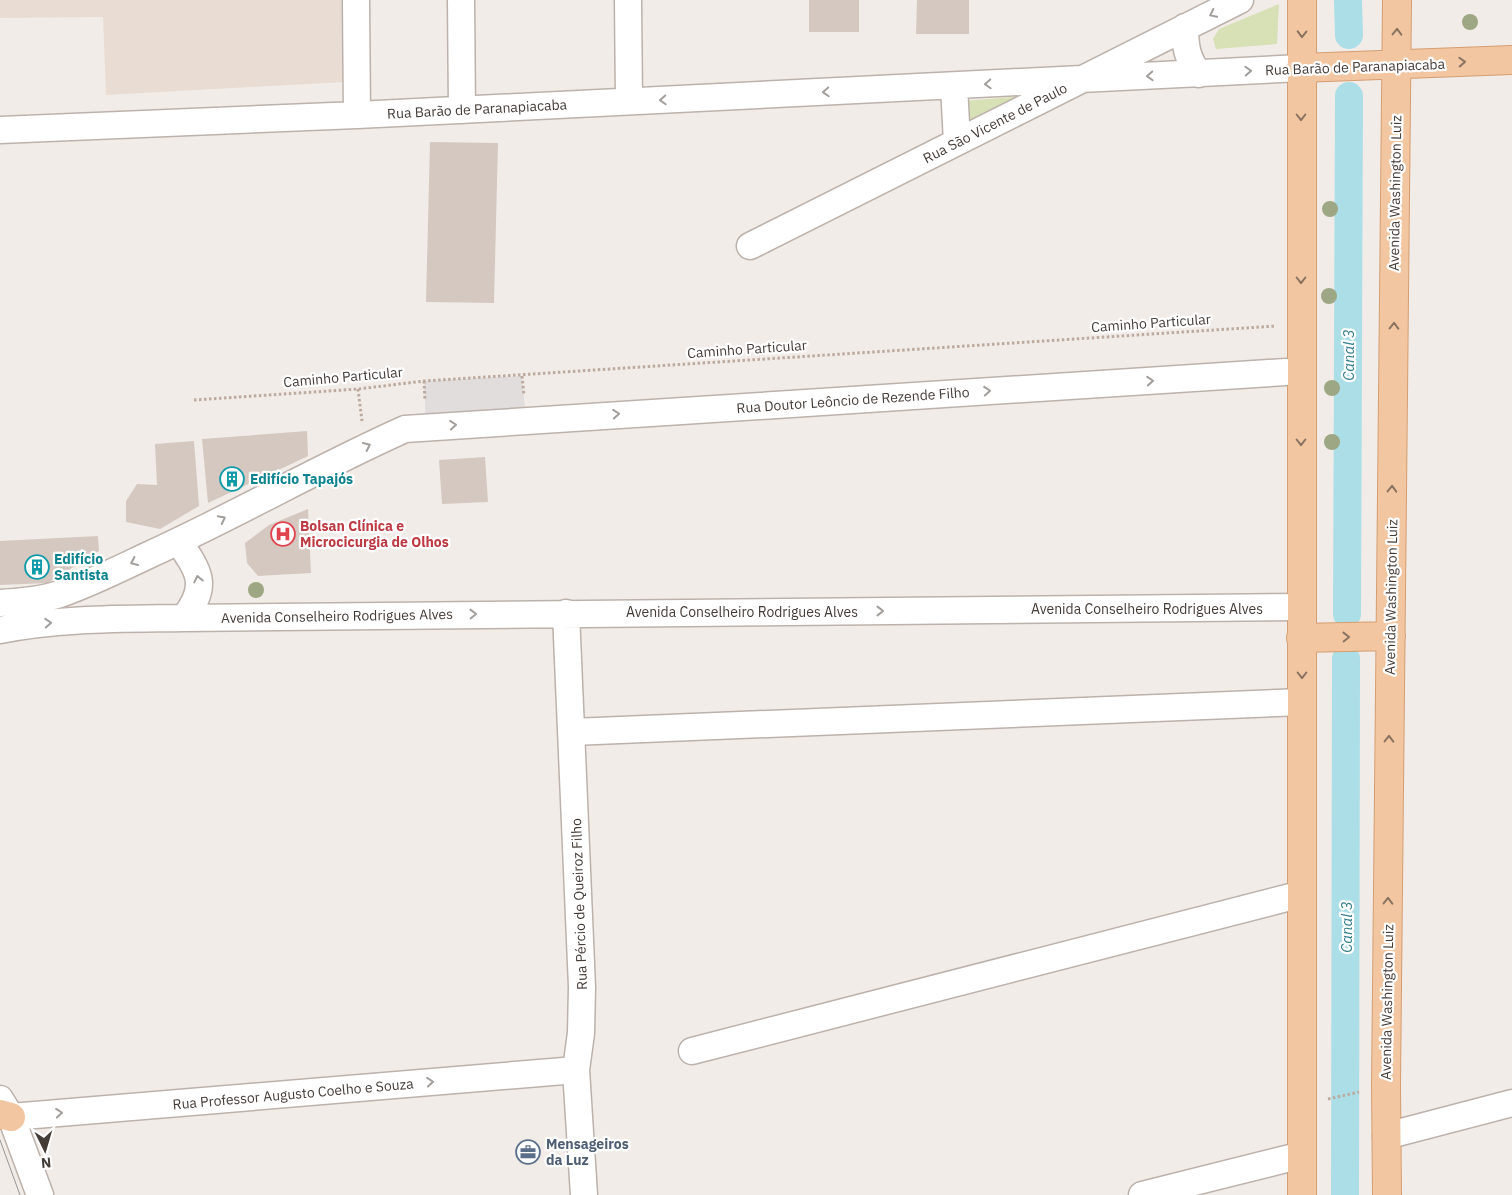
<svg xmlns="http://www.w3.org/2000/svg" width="1512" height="1195" font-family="'IBM Plex Sans',sans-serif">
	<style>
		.education { fill: #e9ddd3 }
		.garden { fill: #d8e1b5 }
		.parking { fill: #e0dddc }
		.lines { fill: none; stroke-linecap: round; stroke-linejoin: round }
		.canal { stroke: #abdee7; stroke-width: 28 }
		.building { fill: #d5c8c1 }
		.minor-casing { stroke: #bcb2ab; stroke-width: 29 }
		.major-casing { stroke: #d59e72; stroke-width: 30 }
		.path { stroke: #bcaa9e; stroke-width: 3; stroke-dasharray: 2.5 2.5; stroke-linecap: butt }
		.minor { stroke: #fff; stroke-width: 26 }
		.major { stroke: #f2c6a0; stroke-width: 28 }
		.tram { stroke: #969696; stroke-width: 1 }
		.tree { fill: #9da783 }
		.oneway { stroke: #a29e9b }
		.oneway2 { stroke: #8a7361 }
		.labels { text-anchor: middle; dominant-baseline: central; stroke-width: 4.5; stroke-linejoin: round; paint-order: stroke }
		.street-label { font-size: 14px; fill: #443c37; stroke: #fff }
		.culture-label { font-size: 14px; font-weight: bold; fill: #0d838f; stroke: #fff; text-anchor: start }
		.health-label { font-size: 14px; font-weight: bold; fill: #be3a42; stroke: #fff; text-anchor: start }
		.service-label { font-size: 14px; font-weight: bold; fill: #4e5e75; stroke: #fff; text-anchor: start }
		.water-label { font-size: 15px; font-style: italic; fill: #367f8d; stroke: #fff }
	</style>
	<rect width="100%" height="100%" fill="#f2ece8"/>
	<path class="education" d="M0,0H346L345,82L106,95L103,17L0,18Z"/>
	<path class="garden" d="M1279,4L1277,44L1216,49L1213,39L1219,29Z
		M1024,96L966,125L964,101Z"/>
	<path class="parking" d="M522,376L526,420L426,427L424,381Z"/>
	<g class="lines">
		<path class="canal" d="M1348,0L1349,35
			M1347,614L1349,96
			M1345,1195L1346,659"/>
	</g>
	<path class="building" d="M809,0H859V32H809Z
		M917,0H969V34H916Z
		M430,142L498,143L494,303L426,302Z
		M307,431L308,456L208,503L202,439Z
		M194,441L199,506L160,529L126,522V501L137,484L157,485L155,444Z
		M485,457L488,502L442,504L439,460Z
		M308,509L311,573L258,576L247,563L245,543L269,525Z
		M98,536L99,551L48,583L0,585V541Z"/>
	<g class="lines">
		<g class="minor-casing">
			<path id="minor" d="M356,0L357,115
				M461,0L462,110
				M628,0L629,101
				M1185,27C1185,46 1187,59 1199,74
				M954,86L957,142
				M0,130L357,115L1301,68
				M750,246L1240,0
				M178,541C200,572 209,586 184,618
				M0,603C20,602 41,600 60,594C92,583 123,567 153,553C238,514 320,467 405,429L1301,371
				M566,613L582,987L581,1033L576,1070L584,1195
				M0,630C60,618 122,619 184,618L1301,607
				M572,732L1302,702
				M692,1051L1302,894
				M0,1099L11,1117L40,1195
				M11,1117L576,1070
				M1386,1136L1512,1103
				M1142,1195L1302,1155"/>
		</g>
		<g class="major-casing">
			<path id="major" d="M1301,68L1512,60
				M1301,638L1391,636
				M0,1114L11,1117
				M1302,1195V0
				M1387,1195L1386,1086L1397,0"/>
		</g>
		<path class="path" d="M522,376L524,395
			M424,381L425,401
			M358,389L362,421
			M194,400L358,389L424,381L1276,326
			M1328,1099L1359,1092"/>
		<use href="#minor" class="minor"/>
		<use href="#major" class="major"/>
		<path class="tram" d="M0,1140L20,1195"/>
	</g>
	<g class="tree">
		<circle cx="1470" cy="22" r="8"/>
		<circle cx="1330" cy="209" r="8"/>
		<circle cx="1329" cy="296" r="8"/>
		<circle cx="1332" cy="388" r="8"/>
		<circle cx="1332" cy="442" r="8"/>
		<circle cx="256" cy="590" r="8"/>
	</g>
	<defs><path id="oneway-chevron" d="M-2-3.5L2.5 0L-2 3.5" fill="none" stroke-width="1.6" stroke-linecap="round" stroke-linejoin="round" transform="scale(1.25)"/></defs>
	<g class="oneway">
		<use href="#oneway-chevron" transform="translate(1213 14) rotate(154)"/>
		<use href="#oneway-chevron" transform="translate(1248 71) rotate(-3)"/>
		<use href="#oneway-chevron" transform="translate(1150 76) rotate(177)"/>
		<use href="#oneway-chevron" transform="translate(988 84) rotate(177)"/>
		<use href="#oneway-chevron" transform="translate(826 92) rotate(177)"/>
		<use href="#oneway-chevron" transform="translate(663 100) rotate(177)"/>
		<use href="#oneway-chevron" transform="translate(1150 381) rotate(-4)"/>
		<use href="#oneway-chevron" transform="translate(987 391) rotate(-4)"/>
		<use href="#oneway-chevron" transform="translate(616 414) rotate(-4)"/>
		<use href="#oneway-chevron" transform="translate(453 425) rotate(-4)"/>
		<use href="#oneway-chevron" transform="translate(367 446) rotate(-25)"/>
		<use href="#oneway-chevron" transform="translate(222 519) rotate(-27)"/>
		<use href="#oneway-chevron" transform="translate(134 562) rotate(155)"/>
		<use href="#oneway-chevron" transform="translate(198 579) rotate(-102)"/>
		<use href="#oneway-chevron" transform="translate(880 611)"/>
		<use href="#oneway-chevron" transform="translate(473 614) rotate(-1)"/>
		<use href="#oneway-chevron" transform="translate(48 623) rotate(-4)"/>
		<use href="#oneway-chevron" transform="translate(430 1082) rotate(-5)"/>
		<use href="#oneway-chevron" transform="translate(59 1113) rotate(-5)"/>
	</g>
	<g class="oneway2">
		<use href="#oneway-chevron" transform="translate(1397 32) rotate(-89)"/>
		<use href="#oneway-chevron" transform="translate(1302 34) rotate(91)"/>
		<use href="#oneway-chevron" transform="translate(1462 62) rotate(-3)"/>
		<use href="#oneway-chevron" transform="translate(1301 117) rotate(90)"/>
		<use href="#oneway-chevron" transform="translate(1301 280) rotate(90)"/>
		<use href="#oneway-chevron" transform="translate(1394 326) rotate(-89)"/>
		<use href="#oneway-chevron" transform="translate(1301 442) rotate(90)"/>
		<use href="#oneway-chevron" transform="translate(1392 489) rotate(-89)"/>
		<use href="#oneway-chevron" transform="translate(1346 637) rotate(-1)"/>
		<use href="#oneway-chevron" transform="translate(1302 675) rotate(90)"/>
		<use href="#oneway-chevron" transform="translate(1389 739) rotate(-89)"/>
		<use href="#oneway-chevron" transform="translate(1388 901) rotate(-89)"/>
	</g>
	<defs>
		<g id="building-ring" transform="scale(1.25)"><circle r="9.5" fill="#fff" stroke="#0f9aa8" stroke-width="1.5"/><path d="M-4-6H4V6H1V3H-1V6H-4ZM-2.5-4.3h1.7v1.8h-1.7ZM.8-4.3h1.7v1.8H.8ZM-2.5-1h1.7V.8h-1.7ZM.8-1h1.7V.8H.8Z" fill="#0f9aa8"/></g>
		<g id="hospital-ring" transform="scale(1.25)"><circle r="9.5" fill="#fff" stroke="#e0444e" stroke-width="1.5"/><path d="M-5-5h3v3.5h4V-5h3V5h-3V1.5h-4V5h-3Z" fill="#e0444e"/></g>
		<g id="office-ring" transform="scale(1.25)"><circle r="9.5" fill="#fff" stroke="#5c6f8a" stroke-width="1.5"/><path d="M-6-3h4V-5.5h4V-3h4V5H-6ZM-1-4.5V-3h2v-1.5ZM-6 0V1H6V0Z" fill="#5c6f8a"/></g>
	</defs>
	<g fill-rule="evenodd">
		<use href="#building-ring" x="232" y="479"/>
		<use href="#hospital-ring" x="283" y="534"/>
		<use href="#building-ring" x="37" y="567"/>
		<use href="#office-ring" x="528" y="1152"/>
	</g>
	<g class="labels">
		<g class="street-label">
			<text transform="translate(1355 67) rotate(-2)">Rua Barão de Paranapiacaba</text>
			<text transform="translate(477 109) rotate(-3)">Rua Barão de Paranapiacaba</text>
			<text transform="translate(995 123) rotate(-27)">Rua São Vicente de Paulo</text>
			<text transform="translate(1395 193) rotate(-89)">Avenida Washington Luiz</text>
			<text transform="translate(1151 323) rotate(-4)">Caminho Particular</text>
			<text transform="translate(747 349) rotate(-4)">Caminho Particular</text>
			<text transform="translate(343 377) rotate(-5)">Caminho Particular</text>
			<text transform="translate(853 400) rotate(-4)">Rua Doutor Leôncio de Rezende Filho</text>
			<text transform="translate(1391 597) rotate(-89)">Avenida Washington Luiz</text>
			<text x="1147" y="609">Avenida Conselheiro Rodrigues Alves</text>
			<text x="742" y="612">Avenida Conselheiro Rodrigues Alves</text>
			<text transform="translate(337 616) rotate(-1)">Avenida Conselheiro Rodrigues Alves</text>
			<text transform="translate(579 904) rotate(-92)">Rua Pércio de Queiroz Filho</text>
			<text transform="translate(1387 1002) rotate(-89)">Avenida Washington Luiz</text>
			<text transform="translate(293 1094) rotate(-5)">Rua Professor Augusto Coelho e Souza</text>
		</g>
		<g class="culture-label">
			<text x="250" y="479">Edifício Tapajós</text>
			<text x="54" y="559">Edifício<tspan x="54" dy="16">Santista</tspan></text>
		</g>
		<g class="health-label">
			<text x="300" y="526">Bolsan Clínica e<tspan x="300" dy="16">Microcicurgia de Olhos</tspan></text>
		</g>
		<g class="service-label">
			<text x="546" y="1144">Mensageiros<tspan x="546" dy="16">da Luz</tspan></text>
		</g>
		<g class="water-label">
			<text transform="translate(1348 355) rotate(-90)">Canal 3</text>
			<text transform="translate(1346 927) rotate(-90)">Canal 3</text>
		</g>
	</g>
	<g transform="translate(45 1150) rotate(175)" stroke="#ffffff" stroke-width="4" paint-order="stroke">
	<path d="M0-4L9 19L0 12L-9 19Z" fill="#443c37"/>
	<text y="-8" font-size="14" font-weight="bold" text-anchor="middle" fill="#443c37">N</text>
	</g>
</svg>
